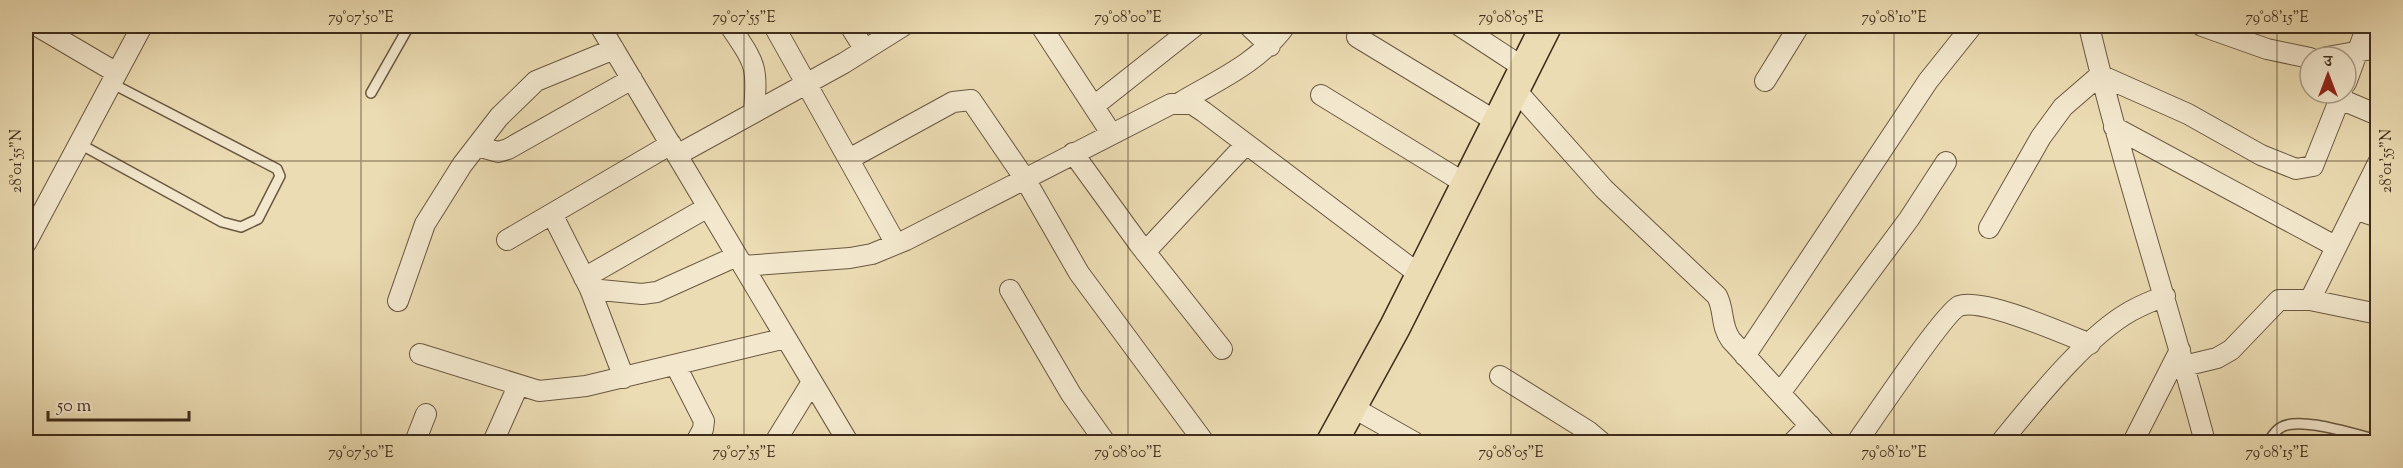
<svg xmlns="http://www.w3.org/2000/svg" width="2403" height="468" font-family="'Sorts Mill Goudy','Noto Serif Devanagari',serif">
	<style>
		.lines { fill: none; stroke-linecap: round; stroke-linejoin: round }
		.service-casing { stroke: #6a5841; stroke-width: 12 }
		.minor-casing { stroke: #6a5841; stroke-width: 22 }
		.primary-casing { stroke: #3e2c1b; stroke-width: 33 }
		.service { stroke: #f3e8ce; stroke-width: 9 }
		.minor { stroke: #f3e8ce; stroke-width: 20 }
		.primary { stroke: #ecdcb3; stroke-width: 30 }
		.ticks { fill: none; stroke: #3e2c1b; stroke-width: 1.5; stroke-opacity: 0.45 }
		.neatline { fill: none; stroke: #3e2c1b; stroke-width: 2 }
		.ticks-label { font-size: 15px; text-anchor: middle; fill: #3e2c1b }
	</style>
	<rect width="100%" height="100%" fill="#ecdcb3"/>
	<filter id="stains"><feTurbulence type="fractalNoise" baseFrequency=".00333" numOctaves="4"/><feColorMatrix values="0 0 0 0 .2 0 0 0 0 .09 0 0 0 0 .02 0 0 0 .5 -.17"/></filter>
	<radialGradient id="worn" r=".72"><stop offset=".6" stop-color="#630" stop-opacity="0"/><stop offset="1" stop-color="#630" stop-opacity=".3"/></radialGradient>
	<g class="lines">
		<g class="service-casing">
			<path id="service" d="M371,93L409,26
				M78,143L222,222L241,227L258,219L280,176L277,169L111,83
				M2268,442C2271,438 2275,431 2280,428C2298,415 2356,435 2378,440"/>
		</g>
		<g class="minor-casing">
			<path id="minor" d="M37,26L117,73
				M600,26L848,442
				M730,26C755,64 758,64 754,111
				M774,26L896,244
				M850,26L865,50
				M1041,26L1111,133
				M1249,26L1270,46
				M1460,26L1524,68
				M2089,26C2122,166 2168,303 2205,442
				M2202,26L2267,49L2310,58
				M1357,37L1497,122
				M2327,57L2378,48
				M1765,81L1799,26
				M2346,83L2367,26
				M1514,88L1604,189L1717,296C1725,311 1720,325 1731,340L1825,442
				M1321,95L1466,184
				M2340,99L2378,115
				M1181,102C1220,79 1258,63 1285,26
				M1094,106L1195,26
				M2114,127L2335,246
				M477,146L498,152L508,149L632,79
				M1073,153L1139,244L1222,349
				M677,155L844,63L903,26
				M849,159L953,102L971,100L1025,179L1079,273L1204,442
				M2355,209L2378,217
				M552,214L590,289L624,378
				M1989,228L2041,137L2063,107L2100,75L2188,114L2261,155L2296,169L2313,166L2342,93
				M507,240L671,144
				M26,243L142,26
				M1145,252L1246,144
				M743,266L850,258L872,254L906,240L1171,104H1192L1204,112L1420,275
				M584,278L708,207
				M590,289L642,294L657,292L737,256
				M1010,290L1071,394L1105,442
				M2310,300L2378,163
				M398,301L425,224L462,165L499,117L536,81L614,49
				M420,354L539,391L586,386L786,338
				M1745,356L1928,81L1972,26
				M676,366L704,421L703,429L696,442
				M2184,366L2217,358L2231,350L2279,300H2310L2378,314
				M1500,376L1588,431L1601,442
				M1780,393L1909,219L1946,162
				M1352,407L1414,442
				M415,442L426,414
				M493,442L518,386
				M775,442L812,382
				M1793,442L1810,425
				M1857,442C1871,422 1945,312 1959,306C1982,297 2065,334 2090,344
				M2001,442C2034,402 2086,336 2131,311C2142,305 2154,300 2165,296
				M2133,442L2180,350"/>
		</g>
		<g class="primary-casing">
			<path id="primary" d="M1332,442L1395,327L1546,26"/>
		</g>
		<use href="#service" class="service"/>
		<use href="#minor" class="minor"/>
		<use href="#primary" class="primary"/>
	</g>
	<path class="ticks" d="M361,26V442M744,26V442M1128,26V442M1511,26V442M1894,26V442M2277,26V442M26,161H2378"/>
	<rect width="2403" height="468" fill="none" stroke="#ecdcb3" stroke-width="66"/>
	<g transform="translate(2328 75)"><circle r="28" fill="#f3e8ce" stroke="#ab9d86" stroke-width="1.5"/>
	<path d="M0-4.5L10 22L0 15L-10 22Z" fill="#8f2418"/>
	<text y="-9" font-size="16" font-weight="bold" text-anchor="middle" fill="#3e2c1b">उ</text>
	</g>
	<path d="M48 411v9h141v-9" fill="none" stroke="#3e2c1b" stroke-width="3"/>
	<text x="57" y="411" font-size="18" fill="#3e2c1b" stroke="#f3e8ce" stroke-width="4.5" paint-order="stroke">50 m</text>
	<rect x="33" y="33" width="2337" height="402" class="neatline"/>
	<g class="ticks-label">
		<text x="361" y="22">79°07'50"E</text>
		<text x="744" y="22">79°07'55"E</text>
		<text x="1128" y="22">79°08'00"E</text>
		<text x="1511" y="22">79°08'05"E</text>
		<text x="1894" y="22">79°08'10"E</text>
		<text x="2277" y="22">79°08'15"E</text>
		<text transform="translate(16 161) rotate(-90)" y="5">28°01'55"N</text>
		<text transform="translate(2386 161) rotate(-90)" y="5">28°01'55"N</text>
		<text x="361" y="457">79°07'50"E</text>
		<text x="744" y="457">79°07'55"E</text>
		<text x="1128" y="457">79°08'00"E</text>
		<text x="1511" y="457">79°08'05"E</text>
		<text x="1894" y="457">79°08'10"E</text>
		<text x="2277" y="457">79°08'15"E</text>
	</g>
	<rect width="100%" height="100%" filter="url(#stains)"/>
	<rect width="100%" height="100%" fill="url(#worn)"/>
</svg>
